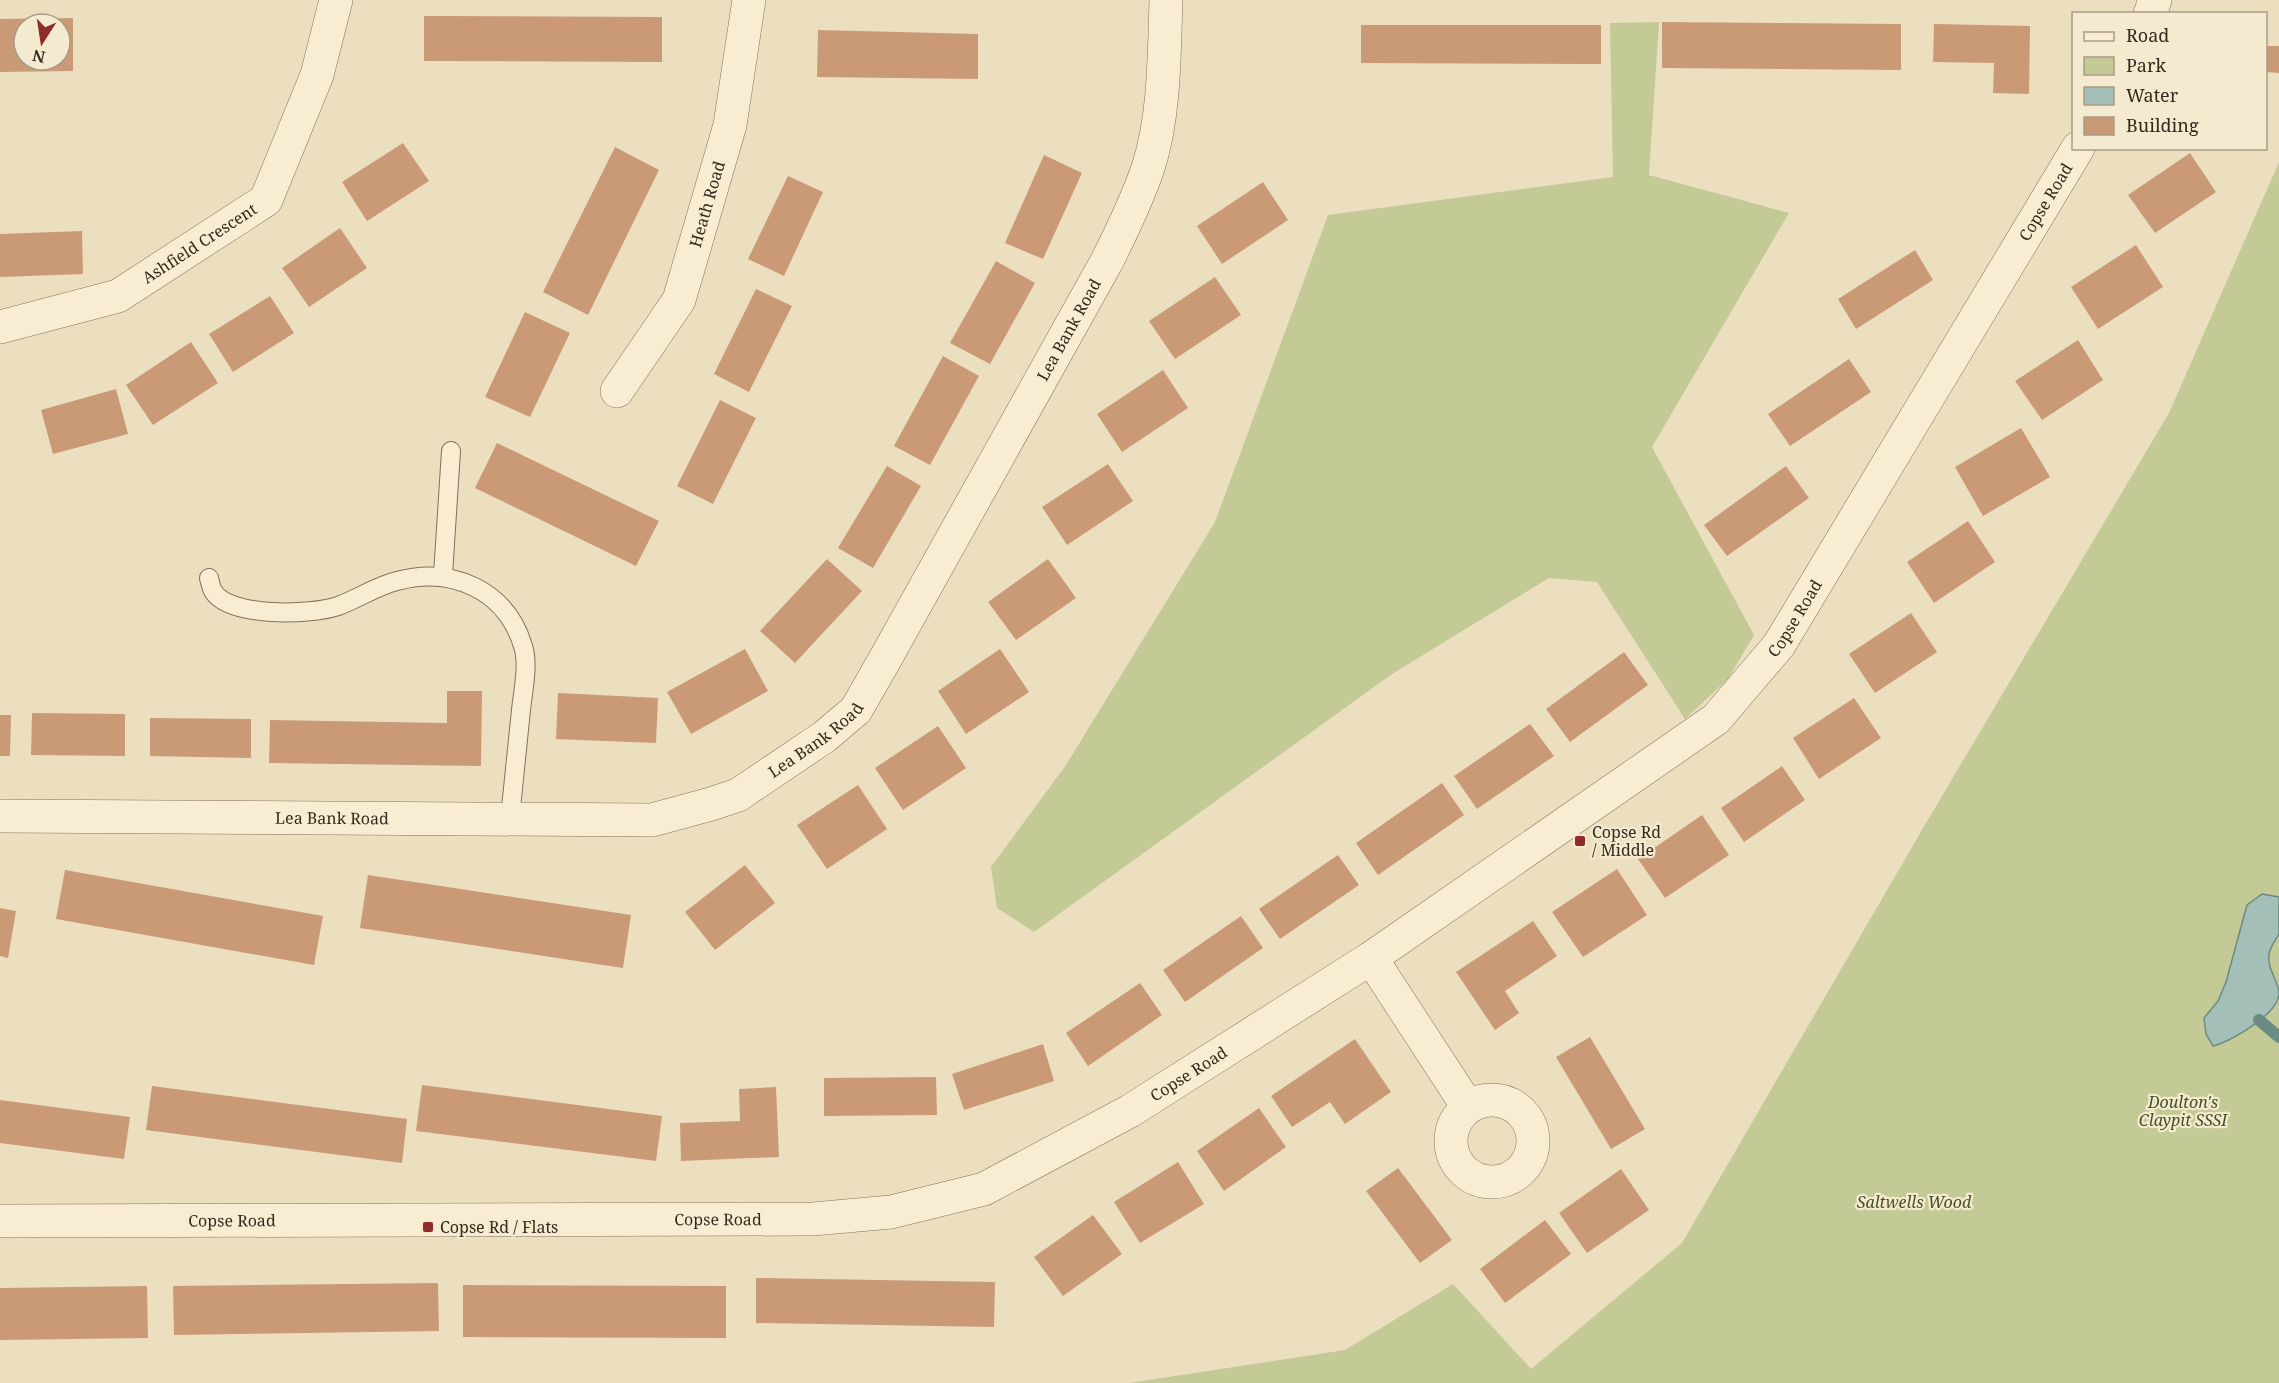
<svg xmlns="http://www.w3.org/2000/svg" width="2279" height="1383" font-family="'Noto Serif',serif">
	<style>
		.green { fill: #c3ca95 }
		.water { fill: #a3bfb7; stroke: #6b8c84; stroke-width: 1.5 }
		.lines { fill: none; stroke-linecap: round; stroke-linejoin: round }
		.stream { stroke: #6b8c84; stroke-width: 12 }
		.building { fill: #ca9a77; fill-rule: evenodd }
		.service-casing { stroke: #857059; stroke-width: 20 }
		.minor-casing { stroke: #857059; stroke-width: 34 }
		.service { stroke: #f8edd3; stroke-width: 18 }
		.minor { stroke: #f8edd3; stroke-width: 33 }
		.poi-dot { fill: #922a2b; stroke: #f4ead0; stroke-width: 2 }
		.labels { text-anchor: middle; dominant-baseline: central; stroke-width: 4.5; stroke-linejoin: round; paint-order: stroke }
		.street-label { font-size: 16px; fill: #35281d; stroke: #f4ead0 }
		.poi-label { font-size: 16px; fill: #35281d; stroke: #f4ead0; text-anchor: start }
		.park-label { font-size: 16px; font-style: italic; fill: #455124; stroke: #f4ead0 }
	</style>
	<rect width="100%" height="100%" fill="#ecdfc0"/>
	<path class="green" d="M1659,22L1649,175L1789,213L1652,447L1754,635L1728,679L1685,719L1597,582L1549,578L1392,674L1034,932L997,908L991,867L1066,765L1215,522L1328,215L1613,177L1610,23Z
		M2279,162V1383H1129L1345,1350L1453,1284L1531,1369L1682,1243L1926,823L2169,413Z"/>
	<path class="water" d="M2262,894L2279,897C2279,906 2279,925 2279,934C2276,940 2271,945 2269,954C2267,970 2278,979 2279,993C2279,1014 2230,1042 2213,1046L2206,1034L2204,1018L2218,1001L2226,982L2247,905Z"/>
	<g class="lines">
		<path class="stream" d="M2259,1020L2279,1037"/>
	</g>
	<path class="building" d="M424,16L662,17V62L424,61Z
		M73,18V71L0,72V19ZM24,24H60V60H24Z
		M1662,22L1901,24V70L1662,68Z
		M1934,24L2030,26L2029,94L1993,93L1994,63L1933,62Z
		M1361,25H1601V64L1361,63Z
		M818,30L978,34V79L817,77Z
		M2266,46H2279V73L2266,72Z
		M403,143L429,181L367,221L342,182Z
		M615,147L659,170L588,315L543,292Z
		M2190,153L2216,192L2155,233L2128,195Z
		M1044,155L1082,173L1043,259L1005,243Z
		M788,176L823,192L784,276L748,259Z
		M1263,182L1288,220L1222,264L1197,226Z
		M340,228L367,268L309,307L282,268Z
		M82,231L83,274L0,277V234Z
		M2136,245L2163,287L2098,329L2071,287Z
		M1915,250L1933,280L1856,329L1838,299Z
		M996,261L1035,283L990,364L950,343Z
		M1215,277L1241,315L1175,359L1149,321Z
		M756,289L792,306L749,392L714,374Z
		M270,296L294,333L233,372L209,334Z
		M525,312L570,333L530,417L485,397Z
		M2078,340L2103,380L2042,420L2015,381Z
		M191,342L218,383L153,425L126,385Z
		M943,356L979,376L930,465L894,446Z
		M1849,359L1871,392L1790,446L1768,414Z
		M1163,370L1188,408L1122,452L1097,414Z
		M116,389L128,434L53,454L41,410Z
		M720,400L756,418L713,504L677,486Z
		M2021,428L2050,477L1983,516L1955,467Z
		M497,443L659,521L636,566L475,488Z
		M1108,464L1133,501L1067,545L1042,507Z
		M887,466L921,486L873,568L838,548Z
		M1786,466L1809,498L1727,556L1704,525Z
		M1968,521L1995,562L1934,603L1907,562Z
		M827,559L862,591L795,663L760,631Z
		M1048,559L1076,598L1016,640L988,602Z
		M1911,613L1937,652L1875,693L1849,654Z
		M745,649L768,691L691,734L667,692Z
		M1000,649L1029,692L966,734L938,691Z
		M1624,652L1648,685L1570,742L1546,709Z
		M447,691H482L481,766L269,763L270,720L447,723Z
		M558,693L658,698L656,743L556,739Z
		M1854,698L1881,738L1819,779L1793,738Z
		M32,713L125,714V756L31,755Z
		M0,715H11L10,756H0Z
		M150,718L251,719V758L150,756Z
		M1530,724L1554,756L1477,809L1454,776Z
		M938,726L966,768L903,810L875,768Z
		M1782,766L1805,800L1744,842L1721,808Z
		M1442,783L1464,815L1378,875L1356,843Z
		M858,785L887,829L827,869L797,825Z
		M1702,815L1729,855L1665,898L1638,859Z
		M1338,855L1359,885L1280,939L1259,909Z
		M745,865L775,903L715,950L685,912Z
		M1617,869L1647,915L1583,957L1552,912Z
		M65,870L323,916L314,965L56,919Z
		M368,875L631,915L623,968L360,928Z
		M0,908L16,911L8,958L0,956Z
		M1241,916L1263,948L1185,1002L1163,970Z
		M1533,921L1557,956L1505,991L1519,1013L1495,1030L1456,972Z
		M1140,983L1162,1015L1088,1066L1066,1033Z
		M1590,1037L1645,1129L1611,1149L1556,1057Z
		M1355,1039L1391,1092L1345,1124L1330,1102L1292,1127L1271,1096Z
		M1043,1044L1054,1081L964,1110L952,1074Z
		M936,1077L937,1115L824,1116V1078Z
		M422,1085L662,1116L656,1161L416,1131Z
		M152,1086L407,1119L402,1163L146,1130Z
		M776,1087L779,1157L681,1161L680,1123L740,1121L739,1089Z
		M0,1100L130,1117L124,1159L0,1143Z
		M1259,1108L1286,1147L1224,1191L1197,1151Z
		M1178,1162L1204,1204L1140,1243L1114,1202Z
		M1398,1168L1452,1240L1420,1263L1366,1191Z
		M1621,1169L1649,1210L1587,1253L1559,1213Z
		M1093,1215L1122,1254L1063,1296L1034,1257Z
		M1545,1220L1571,1254L1505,1303L1480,1269Z
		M756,1278L995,1282L994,1327L756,1323Z
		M438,1283L439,1331L174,1335L173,1286Z
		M463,1285L726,1286V1338L463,1337Z
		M147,1286L148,1338L0,1340V1288Z"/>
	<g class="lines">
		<g class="service-casing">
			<path id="service" d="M443,575L451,451
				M209,578C210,582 211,587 213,591C229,618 312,615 338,606C358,599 376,586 397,581C452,566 506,590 523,646C529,664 523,691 521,710C517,746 514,782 510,818"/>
		</g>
		<g class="minor-casing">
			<g id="minor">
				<path d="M2150,14L2155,0"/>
				<path id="s1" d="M0,327L118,296L266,200L317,75L336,0"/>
				<path id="s2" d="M617,391L679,300L730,125L749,0"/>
				<path id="s3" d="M0,816L652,820L711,804L738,795L824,737L856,710L884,661L1107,261C1122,231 1137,200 1148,168C1165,115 1164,56 1166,0"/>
				<path d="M1371,958L1468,1107"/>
				<circle cx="1492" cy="1141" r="41"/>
				<path id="s4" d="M0,1221L813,1219L891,1212L984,1189L1130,1111L1371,958L1716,719L1779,645L2078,148"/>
			</g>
		</g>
		<use href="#service" class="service"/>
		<use href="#minor" class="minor"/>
	</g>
	<g class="poi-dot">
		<rect x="1574" y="835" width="12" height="12" rx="3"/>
		<rect x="422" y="1221" width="12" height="12" rx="3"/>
	</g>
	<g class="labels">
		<g class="street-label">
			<text stroke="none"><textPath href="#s4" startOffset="2472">Copse Road</textPath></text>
			<text stroke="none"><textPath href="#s2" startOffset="210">Heath Road</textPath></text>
			<text stroke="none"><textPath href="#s1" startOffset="219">Ashfield Crescent</textPath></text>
			<text stroke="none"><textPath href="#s3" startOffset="1323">Lea Bank Road</textPath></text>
			<text stroke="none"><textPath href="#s4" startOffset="1986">Copse Road</textPath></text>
			<text stroke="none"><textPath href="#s3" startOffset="837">Lea Bank Road</textPath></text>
			<text stroke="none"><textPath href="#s3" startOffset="332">Lea Bank Road</textPath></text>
			<text stroke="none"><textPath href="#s4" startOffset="1222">Copse Road</textPath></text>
			<text stroke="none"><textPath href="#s4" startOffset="718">Copse Road</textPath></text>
			<text stroke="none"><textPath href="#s4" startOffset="232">Copse Road</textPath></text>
		</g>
		<g class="poi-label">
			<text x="1592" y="832">Copse Rd<tspan x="1592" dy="18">/ Middle</tspan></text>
			<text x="440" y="1227">Copse Rd / Flats</text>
		</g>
		<g class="park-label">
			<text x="2183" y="1102">Doulton's<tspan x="2183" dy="18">Claypit SSSI</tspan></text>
			<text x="1914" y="1202">Saltwells Wood</text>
		</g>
	</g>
	<rect x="2072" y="12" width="195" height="138" fill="#f4ead0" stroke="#a89c88" stroke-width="1.5"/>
	<rect x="2084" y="32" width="30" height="9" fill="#f8edd3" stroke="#a89c88" stroke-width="1.5"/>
	<text x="2126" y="42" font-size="18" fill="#35281d">Road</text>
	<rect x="2084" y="57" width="30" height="18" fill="#c3ca95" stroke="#a89c88" stroke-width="1.5"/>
	<text x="2126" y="72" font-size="18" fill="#35281d">Park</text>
	<rect x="2084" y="87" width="30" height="18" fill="#a3bfb7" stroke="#a89c88" stroke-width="1.5"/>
	<text x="2126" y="102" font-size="18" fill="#35281d">Water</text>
	<rect x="2084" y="117" width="30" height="18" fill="#ca9a77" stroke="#a89c88" stroke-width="1.5"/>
	<text x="2126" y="132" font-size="18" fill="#35281d">Building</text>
	<g transform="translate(42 42) rotate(192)"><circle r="28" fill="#f4ead0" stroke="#a89c88" stroke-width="1.5"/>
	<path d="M0-4.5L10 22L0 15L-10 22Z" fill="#922a2b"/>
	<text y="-9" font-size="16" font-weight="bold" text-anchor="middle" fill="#35281d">N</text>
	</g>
</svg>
